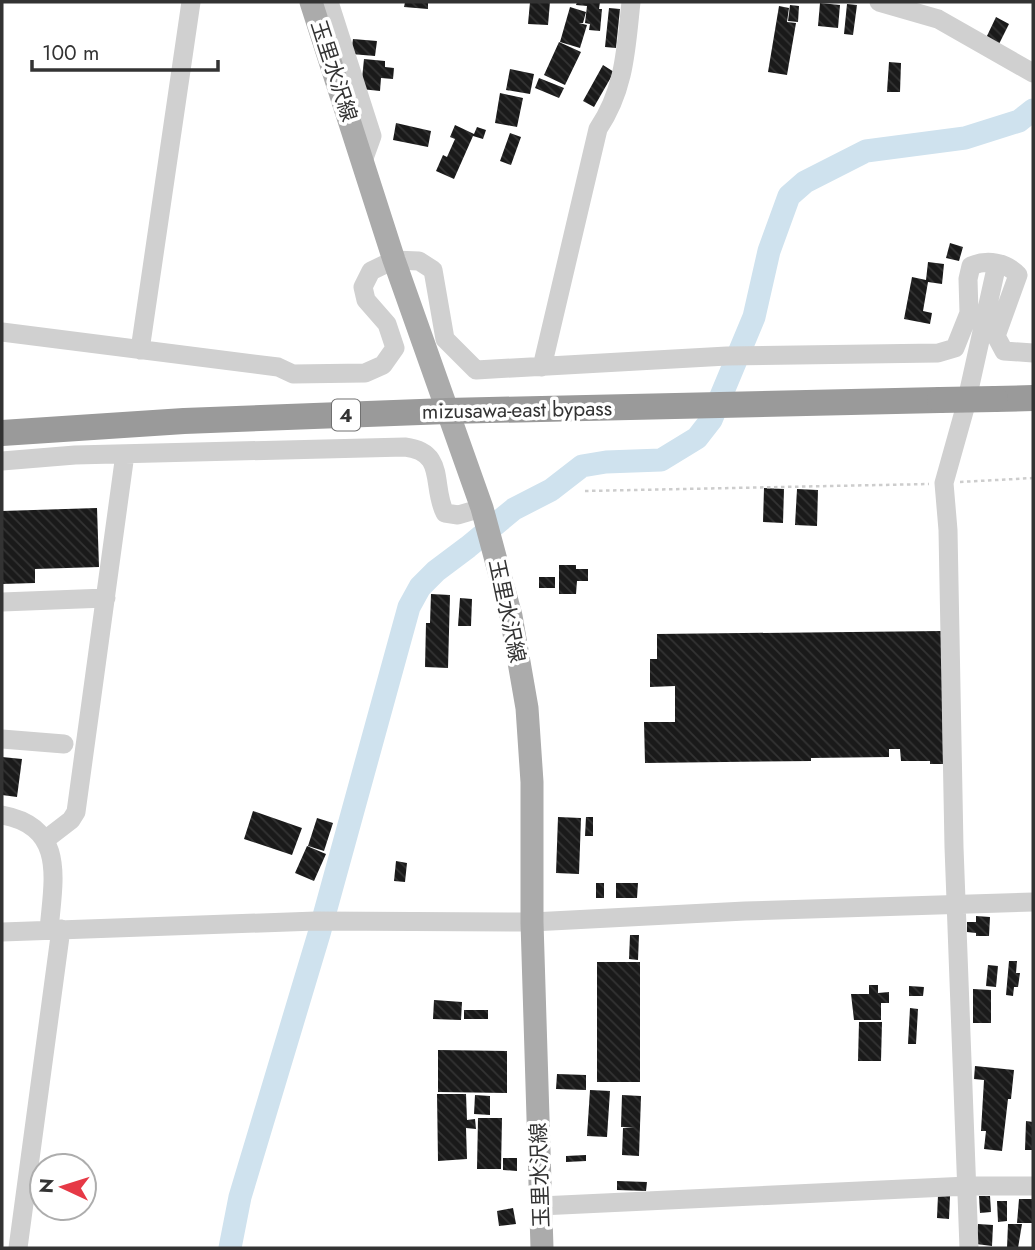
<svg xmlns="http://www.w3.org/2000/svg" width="1035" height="1250" font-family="Jost,'Noto Sans JP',sans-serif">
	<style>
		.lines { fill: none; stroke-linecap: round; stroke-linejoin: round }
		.river { stroke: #cfe2ee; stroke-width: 23 }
		.building { fill: url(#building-back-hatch) }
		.path { stroke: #cdcdcd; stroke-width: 2.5; stroke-dasharray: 3.5 3.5; stroke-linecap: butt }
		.minor { stroke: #d0d0d0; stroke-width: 19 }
		.major { stroke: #ababab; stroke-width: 23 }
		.highway { stroke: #9a9a9a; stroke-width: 26 }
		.highway-bridge { stroke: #9a9a9a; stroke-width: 26 }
		.labels { text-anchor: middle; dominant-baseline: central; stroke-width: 7; stroke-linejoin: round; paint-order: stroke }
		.shield { fill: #fff; stroke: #707070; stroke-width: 2 }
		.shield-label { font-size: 19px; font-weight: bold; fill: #333 }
		.street-label { font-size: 21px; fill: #333; stroke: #fff }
	</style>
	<defs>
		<pattern id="building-back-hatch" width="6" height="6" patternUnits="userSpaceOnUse" patternTransform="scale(1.75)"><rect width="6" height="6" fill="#1a1a1a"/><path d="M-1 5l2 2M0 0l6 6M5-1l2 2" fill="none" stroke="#333"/></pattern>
	</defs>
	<rect width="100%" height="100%" fill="#fff"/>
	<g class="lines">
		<path class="river" d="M230,1248L240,1197L319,934L409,607L420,587L436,571L468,547L514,509L551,490L582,466L606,462L661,460L697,438L711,420L754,317L769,251L789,196L805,182L866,151L965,138L1019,121L1033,110"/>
	</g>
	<path class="building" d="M405,2H428V9L404,7Z
		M530,2H550L548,25L528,24Z
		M577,2H600L599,9H602L600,31L589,30L590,24L585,23L587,6L576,5Z
		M820,3L840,5L838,28L818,26Z
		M847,4L857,5L853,35L844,34Z
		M790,5L799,6L798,22L788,21Z
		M779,6L789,8L787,22L796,23L787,75L768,72Z
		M570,7L586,12L583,23H579L587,25L580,48L560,42Z
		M609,8L620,9L616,48L605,47Z
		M996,17L1009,24L999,44L986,38Z
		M353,39L377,41L375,56L351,54Z
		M559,42L581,52L565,85L544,75Z
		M364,59L385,61V67L394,68L393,79L381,78L380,91L361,89Z
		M889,62L901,63L900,92H887Z
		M603,65L614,72L594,107L583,101Z
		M510,69L534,74L530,94L506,90Z
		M539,78L564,88L559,98L535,88Z
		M500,93L523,98L517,127L495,123Z
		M396,123L431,131L428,147L393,140Z
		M455,125L474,134L477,127L486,130L483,139L473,136L454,179L436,171L443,155L447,157L455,139L450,137Z
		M510,133L521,137L511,165L500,161Z
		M950,243L963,247L959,261L946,258Z
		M928,262L944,264L942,284L928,282L923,311L932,313L930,324L904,319L912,277L926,280Z
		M764,488L784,489L783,523L763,522Z
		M797,489L818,490L817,526L795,525Z
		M97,508L99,567L35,569V583L2,584V511Z
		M559,565H576V569H588V581H577L576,594H559Z
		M539,577H555V588H539Z
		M431,594L450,595L448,668L425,667L426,623H430Z
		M460,598L472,599L471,626H458Z
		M942,631L943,764H930V761H901L900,749H889V757L811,758V761L645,763L644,722H675V686L650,687V659H657V634Z
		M2,757L22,759L17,797L2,795Z
		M253,811L302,828L292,855L244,839Z
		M558,817L581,818L579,874L556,873Z
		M586,817H593V836H585Z
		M317,818L333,823L324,851L308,846Z
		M307,846L326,854L314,881L295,873Z
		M396,861L407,863L405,882L394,881Z
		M596,883H604V898H596Z
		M616,883H638L637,898H616Z
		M976,916L990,917L989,936H976V933L967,932V922H976Z
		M630,935H639L638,960L629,959Z
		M1009,961H1017L1016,973H1020L1018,987H1014L1013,996L1006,995Z
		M597,962H640V1082H597Z
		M988,965L998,966L996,987L986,986Z
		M869,985H878V993L889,992V1003H881V1020H854L851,994H869Z
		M909,986L924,987L923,996H909Z
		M973,989L991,990V1023H973Z
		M434,1000L462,1002L461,1020L433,1019Z
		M910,1008L918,1009L916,1044H908Z
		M464,1010H488V1019H464Z
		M859,1022H882L881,1061H858Z
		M438,1050L507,1051V1093L438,1092Z
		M975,1066L1014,1070L1011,1099H1008L1002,1151L984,1149L986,1131H981L984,1080L974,1079Z
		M557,1074L586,1075V1090L556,1089Z
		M590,1090L610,1091L607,1137L587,1136Z
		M437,1094H466L467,1120L475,1119L476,1129L466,1128L467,1159L438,1161Z
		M475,1095L490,1096V1115L474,1114Z
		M622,1095L641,1096L639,1156L622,1155L623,1128L634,1127H621Z
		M478,1118H502L501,1169H477Z
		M1026,1121L1033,1122V1150H1025Z
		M586,1155V1161L566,1162V1156Z
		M503,1158H517V1171L503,1170Z
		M617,1181L647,1182L646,1191L617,1190Z
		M938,1195L950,1196L949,1219L937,1218Z
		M979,1196H990L991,1212L980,1213Z
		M1019,1199H1033V1223H1017Z
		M997,1201H1007V1221L998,1222Z
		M513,1208L516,1224L499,1226L497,1211Z
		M978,1224L993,1225L992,1246L976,1244Z
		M1008,1224H1022L1018,1248H1007Z"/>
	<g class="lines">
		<path class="path" d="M960,482L1033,478
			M585,491L929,484"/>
		<path class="minor" d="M329,2L372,136L363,161
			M879,2L938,19L1033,73
			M2,332L278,367L293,374L365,373L383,365L395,348L387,324L366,300L363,287L371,271L394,260L419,261L433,270L445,339L476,370L727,356L938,353L955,348L969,313L968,279L971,266C987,259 1006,262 1018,275L996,336L1004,351L1033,353
			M140,350L191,2
			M542,367L598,129C625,89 626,48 631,2
			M2,461L75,455L405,447C447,452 431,486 445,513L458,515L482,508
			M2,602L106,598
			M2,739L64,744
			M2,815C67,827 53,881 49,930
			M45,840L71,820L76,812L125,454
			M2,932L316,921L532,922L745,911L1033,902
			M540,1206L968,1186H1033
			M18,1248L61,929
			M969,1248L954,847L948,530L944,483L965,408L997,264"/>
		<path class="major" d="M311,2L394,260L482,508L511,616L527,708L532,782V922L542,1248"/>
		<path class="highway" d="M995,399L1033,398
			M2,433L184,421L447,411L940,400"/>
		<path class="highway-bridge" d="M940,400L995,399"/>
	</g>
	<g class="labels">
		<rect class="shield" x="332" y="399.5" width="28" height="31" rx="5"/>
		<g class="shield-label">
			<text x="346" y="415">4</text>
		</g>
		<g class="street-label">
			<text transform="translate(334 71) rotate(72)">玉里水沢線</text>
			<text transform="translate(517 410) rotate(-1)">mizusawa-east bypass</text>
			<text transform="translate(507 611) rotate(78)">玉里水沢線</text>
			<text transform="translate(540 1175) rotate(-92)">玉里水沢線</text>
		</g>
	</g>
	<rect width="1035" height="1250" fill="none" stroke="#333333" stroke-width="7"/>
	<g transform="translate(63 1187) rotate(274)"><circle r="33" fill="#ffffff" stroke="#adadad" stroke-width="2"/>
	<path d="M0-5L12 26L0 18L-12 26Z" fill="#e63946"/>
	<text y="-10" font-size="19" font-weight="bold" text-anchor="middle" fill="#333333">N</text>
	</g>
	<path d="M32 60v10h186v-10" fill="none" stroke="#333333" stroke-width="3.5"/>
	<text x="42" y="60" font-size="21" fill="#333333" stroke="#ffffff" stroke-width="5" paint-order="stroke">100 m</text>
</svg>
